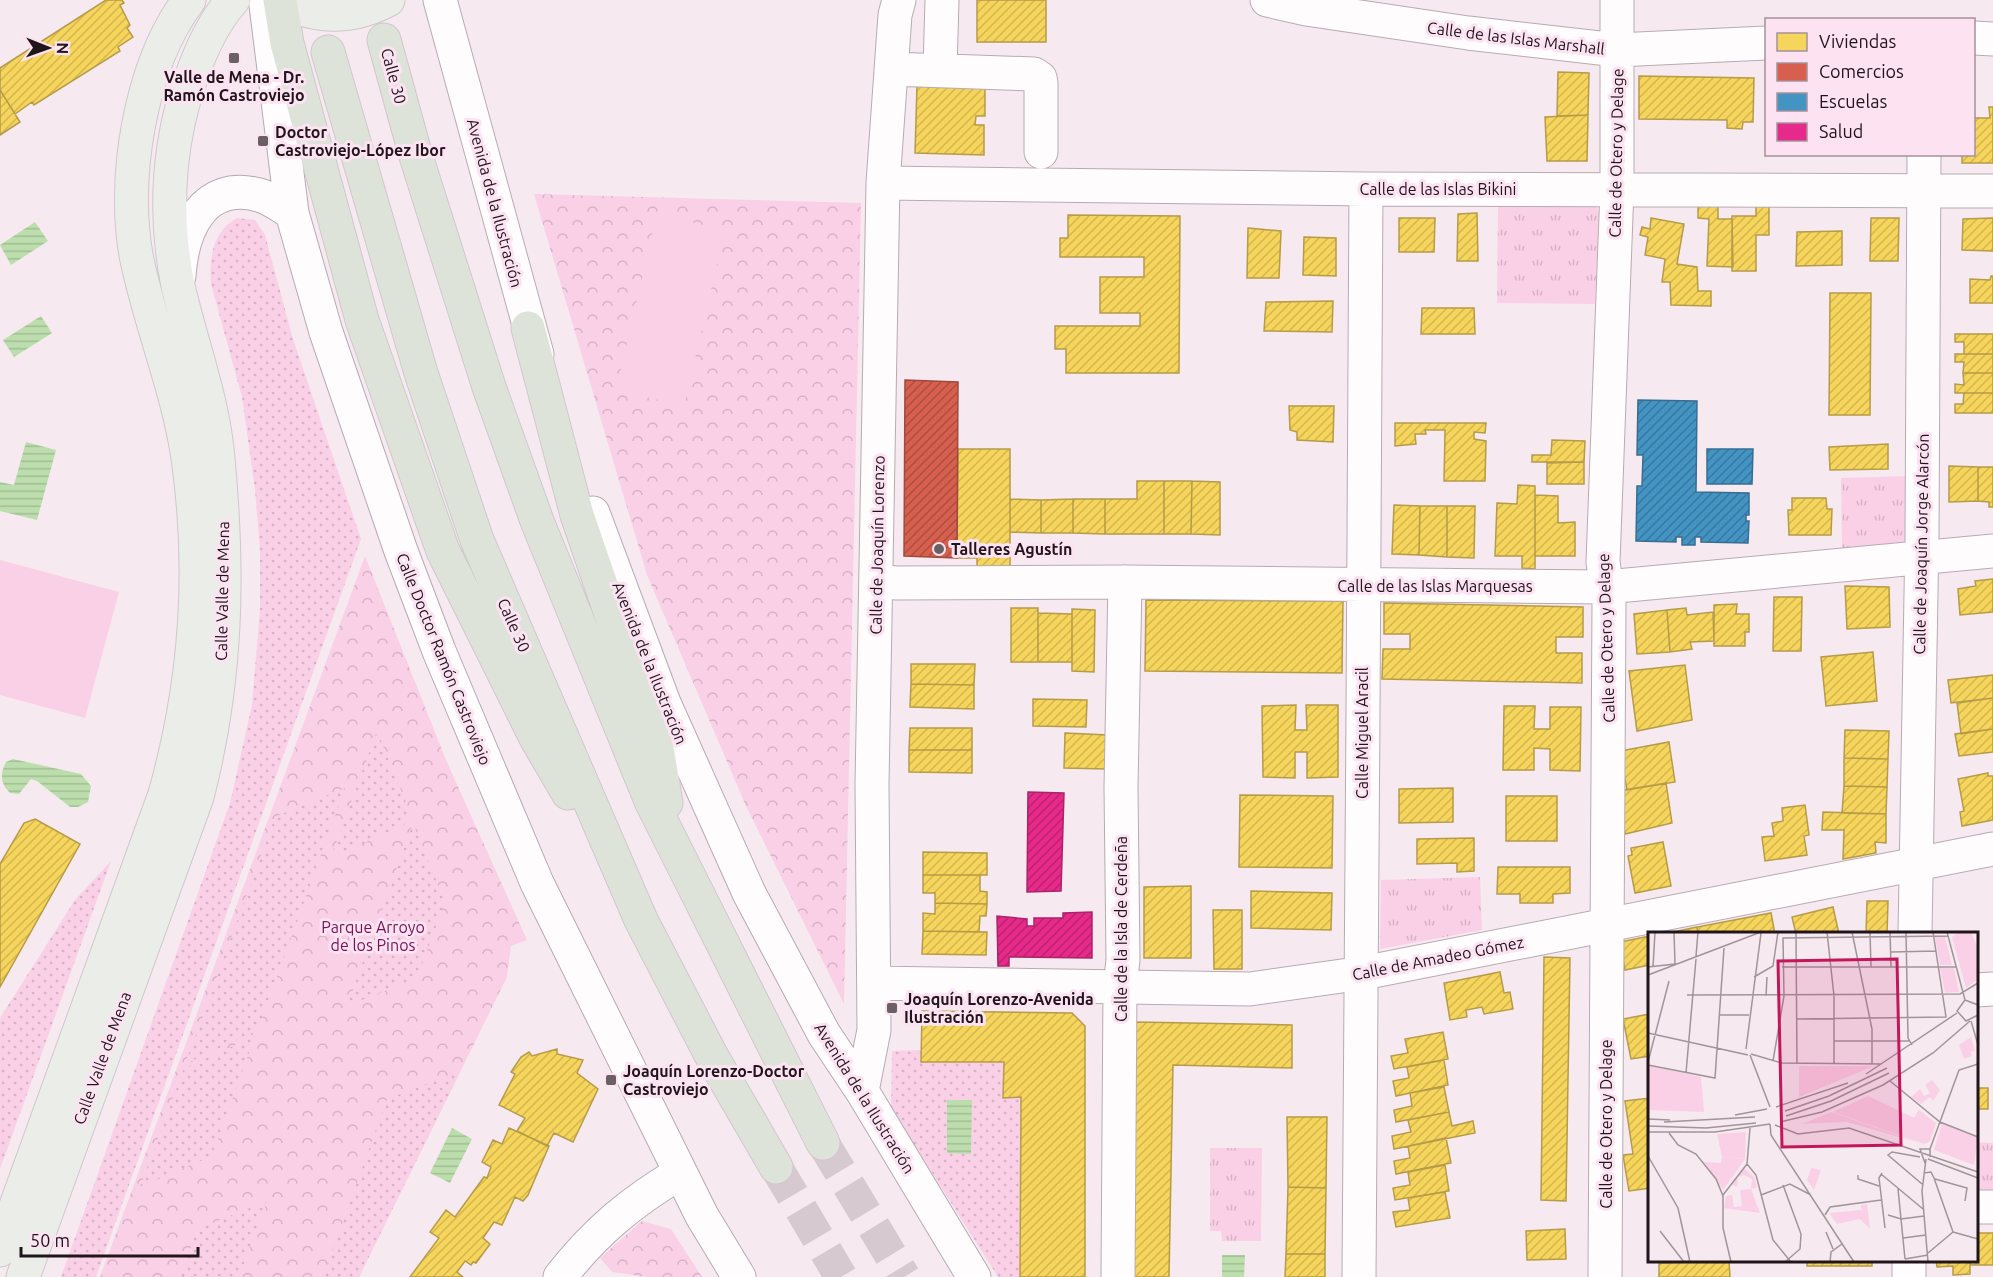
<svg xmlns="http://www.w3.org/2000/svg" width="1993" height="1277" font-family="Ubuntu,sans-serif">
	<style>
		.grass { fill: url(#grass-tufts) }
		.forest { fill: url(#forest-crowns) }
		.garden { fill: url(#garden-dots) }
		.pitch { fill: #fad0e7 }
		.water { fill: url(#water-rules) }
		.homes { fill: url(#homes-hatch); stroke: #b69b48; stroke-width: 1.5 }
		.shops { fill: url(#shops-hatch); stroke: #9f4a3e; stroke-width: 1.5 }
		.schools { fill: url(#schools-hatch); stroke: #386d91; stroke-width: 1.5 }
		.health { fill: url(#health-hatch); stroke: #ab2369; stroke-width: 1.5 }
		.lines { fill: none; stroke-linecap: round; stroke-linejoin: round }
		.highway-tunnel { stroke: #d7c9d0; stroke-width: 33; stroke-dasharray: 33 16; stroke-linecap: butt }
		.minor-casing { stroke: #b7abb1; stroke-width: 35 }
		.major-casing { stroke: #cfc8cc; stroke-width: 35 }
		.highway-casing { stroke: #cfc8cc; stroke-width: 35 }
		.minor { stroke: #fefcfd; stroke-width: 33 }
		.major { stroke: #eaede8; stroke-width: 33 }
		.highway { stroke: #dee3da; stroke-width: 33 }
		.poi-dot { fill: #6b5f66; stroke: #fde3f1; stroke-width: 2 }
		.labels { text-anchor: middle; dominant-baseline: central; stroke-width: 6; stroke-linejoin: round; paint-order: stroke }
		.street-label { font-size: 16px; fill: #20151b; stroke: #fde3f1 }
		.poi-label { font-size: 16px; font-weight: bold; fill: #20151b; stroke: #fde3f1; text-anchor: start }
		.park-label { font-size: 16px; fill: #731456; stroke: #fde3f1 }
		.inset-road { fill: none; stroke: #a1949b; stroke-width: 1.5 }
		.view { fill: #c2185b; fill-opacity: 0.15; stroke: #c2185b; stroke-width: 3 }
		.inset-edge { fill: none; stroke: #20151b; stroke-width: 3 }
	</style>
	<defs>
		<pattern id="grass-tufts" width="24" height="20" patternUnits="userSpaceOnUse" patternTransform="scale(1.5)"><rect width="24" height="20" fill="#fad0e7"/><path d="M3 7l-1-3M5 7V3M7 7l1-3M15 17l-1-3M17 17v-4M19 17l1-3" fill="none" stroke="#d6b2c6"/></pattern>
		<pattern id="forest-crowns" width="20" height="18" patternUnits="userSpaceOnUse" patternTransform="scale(1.5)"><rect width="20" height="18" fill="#fad0e7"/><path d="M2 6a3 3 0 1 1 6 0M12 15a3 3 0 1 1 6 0" fill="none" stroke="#d6b2c6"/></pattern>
		<pattern id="garden-dots" width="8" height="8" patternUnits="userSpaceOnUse" patternTransform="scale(1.5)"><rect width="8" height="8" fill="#fad0e7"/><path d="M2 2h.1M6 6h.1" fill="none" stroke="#d6b2c6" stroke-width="1.8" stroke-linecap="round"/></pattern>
		<pattern id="water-rules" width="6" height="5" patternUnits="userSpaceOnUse" patternTransform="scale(1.5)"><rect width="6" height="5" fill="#bcdead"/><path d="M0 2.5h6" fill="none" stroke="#a1be94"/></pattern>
		<pattern id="homes-hatch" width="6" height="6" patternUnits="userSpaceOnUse" patternTransform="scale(1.5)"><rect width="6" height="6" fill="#f6d55c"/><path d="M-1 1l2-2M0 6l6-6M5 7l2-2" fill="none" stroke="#d3b64f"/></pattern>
		<pattern id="shops-hatch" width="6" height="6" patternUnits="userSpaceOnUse" patternTransform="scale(1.5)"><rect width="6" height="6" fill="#d6604d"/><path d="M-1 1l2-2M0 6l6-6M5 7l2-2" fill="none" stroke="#ad4e3f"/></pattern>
		<pattern id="schools-hatch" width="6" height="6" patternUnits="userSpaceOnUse" patternTransform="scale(1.5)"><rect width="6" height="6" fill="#4393c3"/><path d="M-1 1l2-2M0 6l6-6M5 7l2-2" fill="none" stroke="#38779e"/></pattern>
		<pattern id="health-hatch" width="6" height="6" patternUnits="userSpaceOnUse" patternTransform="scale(1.5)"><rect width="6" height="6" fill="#e7298a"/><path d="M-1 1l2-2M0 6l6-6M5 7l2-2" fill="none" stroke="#bb2270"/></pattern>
	</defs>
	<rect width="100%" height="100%" fill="#f7e9f0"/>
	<path class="grass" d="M1498,202L1596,203L1599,214L1595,304L1497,303Z
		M1907,476V544L1842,548L1841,478Z
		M1480,877L1482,930L1380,949L1381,880Z
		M1977,1142L1993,1143V1190H1977Z
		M1210,1148H1262L1261,1241H1222L1221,1231H1210Z"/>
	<path class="forest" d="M534,194L861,203L844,1004L746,806L647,575Z
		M365,556L446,760L527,940L511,946L507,977L359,1277H100Z
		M642,1221L671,1229L702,1277H647L612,1272L600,1258Z"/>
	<path class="garden" d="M237,218L255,220L265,235L293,339L361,539L96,1277H61L230,803L252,705L260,609V551L255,489L242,397L211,284C209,258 213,230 237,218Z
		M377,731L409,810L404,826L331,857Z
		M345,788L258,1030L185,1064L275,817Z
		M413,823L445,902L417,978L347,1006Z
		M111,861L0,1169V1018L75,900Z
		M255,1036L212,1156L140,1187L184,1068Z
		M921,1050L922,1062H1004L1003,1097H1021L1020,1277H998L891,1108L892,1051Z
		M460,1072L359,1277H323L387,1099Z
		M267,1201L239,1277L181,1276L197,1229Z"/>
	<path class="pitch" d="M657,214L725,230L684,406L616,390Z
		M0,560L119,592L85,718L0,695Z"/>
	<path class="water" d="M35,222L48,241L11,265L0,245Z
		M41,316L52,333L14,357L3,340Z
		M26,442L56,450L37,520L0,511V482L14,485Z
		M13,759L81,774L91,786L88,802L78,807H70L37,781L31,779L19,794L10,793C0,783 0,774 6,762Z
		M947,1100H972L971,1154L947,1153Z
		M452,1128L472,1139L450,1183L430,1173Z
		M1222,1255H1245L1244,1277H1222Z"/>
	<path class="homes" d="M106,0H122L124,3L120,5L130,25L127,28L133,37L118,47L120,51L34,105L32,102L15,114L0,90V68Z
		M977,0H1046V42H977Z
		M1558,72L1589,73L1588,115L1557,116Z
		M1639,76L1754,78L1753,122H1743L1742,129L1727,128V120L1639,119Z
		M917,85L985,86V116H976L975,125H984V155L915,153Z
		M0,90L20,122L0,135Z
		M1989,107H1993V163H1962V154H1974V118H1990Z
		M1588,115L1587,161H1547L1545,117Z
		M1698,202H1718V219H1732L1733,267L1707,266L1709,219L1698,218Z
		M1756,203H1769V235H1756V271H1732V216H1756Z
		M1477,213L1478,261H1457L1458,214Z
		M1068,215L1180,216L1179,373H1066V349H1055V326H1140V313H1100V277H1144V257H1060V238H1068Z
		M1399,218H1435L1434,252H1399Z
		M1651,218L1684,224L1677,264L1697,267L1698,291H1711V306L1671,305L1670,282H1662L1665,259L1645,255L1648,237L1640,235L1642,227L1650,229Z
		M1871,218H1899L1898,261H1870Z
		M1993,218V251L1962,250L1963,219Z
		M1248,228L1281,231L1279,278H1247Z
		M1842,231V265L1796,266L1797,232Z
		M1304,237L1336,238V276L1303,275Z
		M1991,276H1993V303H1970V279L1990,280Z
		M1830,293H1871L1870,415H1829Z
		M1333,301L1332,332L1264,331L1266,302Z
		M1422,308H1474L1475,334H1421Z
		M1955,334H1993V354H1964V342H1955Z
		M1955,354H1993V373H1963L1964,362H1955Z
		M1963,373H1993V393H1955V384L1964,385Z
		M1964,393H1993V413H1955V404H1963Z
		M1289,406H1334L1333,442L1297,440V432L1290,430Z
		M1395,423H1486L1485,433L1474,432V439L1486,441L1485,481H1444L1445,430H1425L1426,434H1415L1416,444L1395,446Z
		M1552,440L1585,441L1584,462H1532V455H1551Z
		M1888,444V469L1830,470L1829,447Z
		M958,449H1010V569H977V558H957Z
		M1584,462V484H1547V463Z
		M1949,466L1978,467V501L1949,502Z
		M1978,467H1993V507H1989V502L1978,501Z
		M1137,481H1164V534H1105V499H1137Z
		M1164,481H1192L1191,534H1164Z
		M1192,481L1220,482V535L1191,534Z
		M1518,485L1535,486V569L1522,568V556H1495L1497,503L1517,504Z
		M1535,495L1558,496V523L1575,522V556H1535Z
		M1792,498H1826L1827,509H1832L1831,535H1789L1788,510H1792Z
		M1010,499L1041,500V533L1010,532Z
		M1073,499H1105V534L1073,533Z
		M1073,499V533H1041V500Z
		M1394,505L1420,506L1419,555L1392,554Z
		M1420,506H1447V557L1419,555Z
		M1447,506H1475L1474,558L1447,557Z
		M1993,579V612L1960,615L1958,589L1976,586L1975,581Z
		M1845,586L1889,587L1890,627L1847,629Z
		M1774,597H1802L1801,651H1773Z
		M1146,600L1343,601L1342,673L1145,671Z
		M1384,603L1583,607V637H1556V653H1582V683L1382,679L1383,649H1410V634H1384Z
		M1737,604L1736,614H1749V632H1745V646H1714V605Z
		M1011,608H1038V662H1011Z
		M1686,608L1687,615L1713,612L1714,641L1690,642L1692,649L1670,652L1667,610Z
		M1072,609L1095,610L1094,672L1072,671Z
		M1667,610L1670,652L1637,654L1634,614Z
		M1038,613L1072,614V662H1038Z
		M1873,652L1877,701L1826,706L1821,657Z
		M911,664H975L974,685L911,684Z
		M1685,665L1692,720L1637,731L1629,671Z
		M1993,675V698L1951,703L1948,680Z
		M911,684L974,685V709L910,707Z
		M1993,698V729L1961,734L1957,703Z
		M1033,699L1087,700L1086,727L1033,726Z
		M1296,705L1295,730H1307L1306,705H1338V777L1307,778V752H1295V778L1263,777L1262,706Z
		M1504,706H1535L1534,729H1550V707H1581L1580,771L1550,770V749L1534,748V770H1503Z
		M910,728H972V750H909Z
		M1993,729V752L1959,756L1955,734Z
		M1845,730L1889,731L1888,759L1844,758Z
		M1065,733L1108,735L1106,769L1064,768Z
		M1669,742L1675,782L1627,790L1620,751Z
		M909,750H972V773L909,772Z
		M1844,758L1888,759L1887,787L1844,786Z
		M1988,773V776H1993V820L1962,826L1960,812L1964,811L1958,779Z
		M1666,783L1672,823L1625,834L1617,791Z
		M1844,786L1887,787L1886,814L1842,813Z
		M1453,788V822L1399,823V789Z
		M1240,795L1333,796L1332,868L1239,867Z
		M1506,796H1557V841H1506Z
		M1805,805L1809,835L1804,836L1807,855L1765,861L1762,837L1774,836L1772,823L1783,821L1782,808Z
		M1823,812L1886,814V843L1875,842L1876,853L1843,859L1844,830H1822Z
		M35,819L80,844L0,987V864L24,823Z
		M1474,838V871L1457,872V863L1417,864V839Z
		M1663,842L1671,886L1635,893L1628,856L1632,855L1631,848Z
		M923,852L987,853V875H923Z
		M1498,867H1570V893L1553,894V903H1520V894H1497Z
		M923,875H980V891L987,892V904L935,903V893H923Z
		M1191,886V958H1144V887Z
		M1251,891L1332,893L1331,930L1251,928Z
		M1867,901H1888L1887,934H1866Z
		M935,903L987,904L986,916H980L979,932L923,931V913L935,914Z
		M1833,907L1839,934H1796L1792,917Z
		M1213,910H1242V969H1214Z
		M1771,913L1775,934H1698L1697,927Z
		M1697,927L1698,934H1664Z
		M923,931L987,932L986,955L922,954Z
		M1650,936V965L1625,970L1620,942Z
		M1544,957L1570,958L1566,1201L1541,1200Z
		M1500,972L1504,993L1510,992L1513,1009L1484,1014L1482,1007L1466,1010L1467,1017L1450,1020L1444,983Z
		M922,1011L1072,1013L1085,1026V1277H1020L1021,1097L1003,1098L1004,1062H921Z
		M1650,1014V1056L1631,1059L1623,1019Z
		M1135,1022L1292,1025V1068L1173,1065L1169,1277H1129Z
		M1443,1032L1448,1059L1394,1069L1391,1056L1408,1053L1405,1039Z
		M557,1049V1054L583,1060L577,1073L598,1089L573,1142L554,1133L547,1146L517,1131L525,1118L499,1105L515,1074L511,1072L521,1057L529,1052L532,1056Z
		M1444,1060L1448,1085L1396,1096L1393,1081L1409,1078L1407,1067Z
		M1444,1087L1449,1112L1396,1122L1394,1110L1412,1106L1410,1093Z
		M1976,1088H1988V1109H1976Z
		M1650,1098V1188L1629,1191L1623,1155L1633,1154L1625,1101Z
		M1449,1112L1452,1126L1473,1121L1475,1133L1394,1149L1392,1136L1411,1132L1408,1120Z
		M1287,1117H1327L1326,1188L1288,1187Z
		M509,1128L549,1146L528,1195L523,1201L515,1197L502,1225L494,1222L483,1238L490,1244L476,1263L473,1262L471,1265L465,1261L457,1272L463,1277H410L439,1238L430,1232L446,1210L455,1217L484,1177L487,1178L491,1167L482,1162L493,1140L502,1144Z
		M1446,1138L1451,1163L1396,1174L1394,1161L1410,1158L1408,1146Z
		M1445,1165L1449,1191L1395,1200L1393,1188L1410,1185L1408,1172Z
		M1288,1187L1326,1188L1325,1254H1286Z
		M1445,1192L1450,1218L1396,1227L1393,1212L1410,1210L1408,1198Z
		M1565,1229L1566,1259L1527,1260L1526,1231Z
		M1976,1233H1993V1265H1970V1260H1976Z
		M1286,1254H1325V1277H1285Z
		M1807,1260H1872V1266H1807Z
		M1936,1260H1970V1274L1953,1275V1266L1937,1267Z
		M1729,1261L1730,1277H1659V1263Z"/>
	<path class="shops" d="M905,380L958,382L957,558L904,556Z"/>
	<path class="schools" d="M1638,400L1697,401L1696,492L1749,493V515H1746V521H1749L1748,543L1701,542V537H1695V545H1682V537H1676V542L1636,541L1637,486H1642L1643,455H1637Z
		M1707,449H1753L1752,484H1707Z"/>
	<path class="health" d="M1028,792L1064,793L1061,891L1027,892Z
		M1092,912V958L1009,957V966H998L997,916L1027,919V926H1034V918H1063V913Z"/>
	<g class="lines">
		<path class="highway-tunnel" d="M823,1143L904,1277
			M776,1167L841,1277"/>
		<g class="minor-casing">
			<path id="minor" d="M440,0L537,354
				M1267,0L1306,9L1468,33L1617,50L1766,43
				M266,5L292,213L326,332L401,551L439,651L537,883L702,1216L739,1277
				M1974,38L1993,39
				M891,69L1034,74L1040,78L1041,83V152
				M940,70L942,0
				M883,183L1366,189L1993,191
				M179,276C182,230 203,180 259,195C271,198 282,207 292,213
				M593,513L664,703L749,893L824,1034L862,1091L974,1277
				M876,580L896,583L1125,582L1606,587L1993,551
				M1915,934L1922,537L1924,154
				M874,983L1250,989L1363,973L1993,849
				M1976,990L1993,989
				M862,1091L874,1030L872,784L883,183L895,15L899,0
				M1976,1207H1993
				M560,1277C595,1232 631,1202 680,1173
				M1118,1277L1120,987L1123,960L1121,787L1125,582
				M1359,1277C1364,914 1362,552 1366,189
				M1605,1277L1609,603L1603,562L1617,189V0
				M1909,1277V1260"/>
		</g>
		<g class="major-casing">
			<path id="major" d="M281,0C317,19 352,19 388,0
				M0,1250L165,794C196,684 204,571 188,458C178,390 151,327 137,260C121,181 140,65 189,0
				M23,1277L197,797C227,681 229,577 218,458C213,399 191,343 178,286C165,221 167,156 186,93C196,61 210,25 233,0"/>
		</g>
		<g class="highway-casing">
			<path id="highway" d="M280,0L287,43L362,320L443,551L536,738L568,793
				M384,40L415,153L489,387L537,521L651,801L823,1143
				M328,52L421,373L477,540L641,920L711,1055L776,1167
				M528,328L577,515L657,748L666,803"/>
		</g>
		<use href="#minor" class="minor"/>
		<use href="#major" class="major"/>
		<use href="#highway" class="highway"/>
	</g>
	<g class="poi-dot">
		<rect x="228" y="52" width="12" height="12" rx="3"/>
		<rect x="257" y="135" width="12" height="12" rx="3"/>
		<circle cx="939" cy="549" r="6"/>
		<rect x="886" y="1002" width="12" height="12" rx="3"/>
		<rect x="605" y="1074" width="12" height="12" rx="3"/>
	</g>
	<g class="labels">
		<g class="street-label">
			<text transform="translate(1516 38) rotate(7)">Calle de las Islas Marshall</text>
			<text transform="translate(394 76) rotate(75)">Calle 30</text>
			<text transform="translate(1616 153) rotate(-89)">Calle de Otero y Delage</text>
			<text x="1438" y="189">Calle de las Islas Bikini</text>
			<text transform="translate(495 203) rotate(75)">Avenida de la Ilustración</text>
			<text transform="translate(1921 544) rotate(-89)">Calle de Joaquín Jorge Alarcón</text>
			<text transform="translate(877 545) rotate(-89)">Calle de Joaquín Lorenzo</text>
			<text x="1435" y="586">Calle de las Islas Marquesas</text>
			<text transform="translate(222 591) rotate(-89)">Calle Valle de Mena</text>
			<text transform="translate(514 625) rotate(66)">Calle 30</text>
			<text transform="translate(1606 638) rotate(-92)">Calle de Otero y Delage</text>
			<text transform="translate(444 659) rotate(68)">Calle Doctor Ramón Castroviejo</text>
			<text transform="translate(650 663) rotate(68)">Avenida de la Ilustración</text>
			<text transform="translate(1362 733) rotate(-90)">Calle Miguel Aracil</text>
			<text transform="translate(1121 929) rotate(-90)">Calle de la Isla de Cerdeña</text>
			<text transform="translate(1438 958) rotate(-11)">Calle de Amadeo Gómez</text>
			<text transform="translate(102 1058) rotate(-70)">Calle Valle de Mena</text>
			<text transform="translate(865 1098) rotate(58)">Avenida de la Ilustración</text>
			<text transform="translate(1606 1124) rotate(-90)">Calle de Otero y Delage</text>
		</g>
		<g class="poi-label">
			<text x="234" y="77" text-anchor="middle">Valle de Mena - Dr.<tspan x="234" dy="18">Ramón Castroviejo</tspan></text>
			<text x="275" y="132">Doctor<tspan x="275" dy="18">Castroviejo-López Ibor</tspan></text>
			<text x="951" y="549">Talleres Agustín</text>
			<text x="904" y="999">Joaquín Lorenzo-Avenida<tspan x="904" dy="18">Ilustración</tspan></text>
			<text x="623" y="1071">Joaquín Lorenzo-Doctor<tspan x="623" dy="18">Castroviejo</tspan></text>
		</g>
		<g class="park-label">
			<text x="373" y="927">Parque Arroyo<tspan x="373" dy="18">de los Pinos</tspan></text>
		</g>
	</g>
	<g transform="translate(1648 932)">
		<rect width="330" height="330" fill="#f7e9f0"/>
		<path d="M287,5H297L304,33H292ZM292,36H306L311,60L297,61ZM323,105L327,119L323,120L324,124L316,127L311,113ZM0,133L53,145L56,180L0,178ZM151,134H226L151,165ZM284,148L292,158L285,169L282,165L273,172L263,165L272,157L276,164L282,161L277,153ZM220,164L266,186L271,178L288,191L282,209L277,212L185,180ZM294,191L330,205L326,233L286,218ZM98,200L97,227L74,225L69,202Z" fill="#fad0e7"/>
		<path d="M233,170L266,186L271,178L283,189L279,192L235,177ZM183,180L223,194L276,212L199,190L154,192ZM206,181L241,193L244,200L209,188ZM96,236L106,245L109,255L103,257L112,281L76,276L78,264L84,263L86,275L94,274L92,258L103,257L104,247L96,243L90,245L89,255L83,252ZM163,236L173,238L166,258L159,248ZM219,272L222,297L212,287L189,292L181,281L213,278L214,281L213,273Z" fill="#fad0e7"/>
		<path d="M312,0H323L330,16V47L318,56L304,5ZM74,225L97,227L75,258L56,230L73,231Z" fill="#fad0e7"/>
		<path class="inset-road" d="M148,0L149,132M179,0L186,64V132M204,0L224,97V132M222,0L223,35M242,0L243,35M258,0L260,106L264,113M299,0L317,68M243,20L288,19M48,24L50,0M0,35L27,32L26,0M5,35L7,0M134,35H308M0,43L113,0M106,45L125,34L130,0M39,63L312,62L330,51M118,64L119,45M330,73L317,68L309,79L318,89L330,83M72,83H101M149,87L298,85L285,0M323,89L330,113M0,101L100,123M186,109H261M98,117L113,1M103,122L134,131L233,132M102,123L122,175M125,129L136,64L135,6L300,4M0,130L21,49M0,133L67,146L76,16M38,141L48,27M218,142L309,81M242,149L292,190L330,205M128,175L200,151M137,179L181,164L239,136M87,183L119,177M138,184L183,169L241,141M0,187L22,188M16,190L107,185M132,190L174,180L235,153L285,121L322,89M122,192L123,203L206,330M127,193L150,202L201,196L330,240M0,194L58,196L108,191M102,196L99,232L108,243L125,308L143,330M0,200H67L122,192M21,201L30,213L48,222L68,247L75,264V296L83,330M282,217L311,138L330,132M0,224L30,276L42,330M272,225L244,220L240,223L274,252M278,227L274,259L280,330M280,227L330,246M277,231L272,217H282V225M234,241L231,246L237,296M276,241L283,240L286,246L305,300M233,242L275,277M210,243V247L231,254M287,247L319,256L317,269M135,253L153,302L152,317L137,330M250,257L257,327M75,263L99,232M113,263L142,252L163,263M177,283L182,275L233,268M240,283L253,287L276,284M12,299L36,330M178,300L185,317M305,300L330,307M255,306L278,303M280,321L305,300M257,327L280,323M182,330L183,320L194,312"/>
		<path class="view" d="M249,27L253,213L134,215L130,29Z"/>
		<rect width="330" height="330" class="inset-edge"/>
	</g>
	<rect x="1765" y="18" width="210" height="138" fill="#fde3f1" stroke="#a5919b" stroke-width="1.5"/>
	<rect x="1777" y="33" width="30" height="18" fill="#f6d55c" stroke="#a5919b" stroke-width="1.5"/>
	<text x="1819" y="48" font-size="18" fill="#20151b">Viviendas</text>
	<rect x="1777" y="63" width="30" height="18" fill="#d6604d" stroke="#a5919b" stroke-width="1.5"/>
	<text x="1819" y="78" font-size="18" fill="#20151b">Comercios</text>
	<rect x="1777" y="93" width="30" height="18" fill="#4393c3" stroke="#a5919b" stroke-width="1.5"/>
	<text x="1819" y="108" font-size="18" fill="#20151b">Escuelas</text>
	<rect x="1777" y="123" width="30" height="18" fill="#e7298a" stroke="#a5919b" stroke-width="1.5"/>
	<text x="1819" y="138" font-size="18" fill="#20151b">Salud</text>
	<g transform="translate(48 48) rotate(91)" stroke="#fde3f1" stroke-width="4.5" paint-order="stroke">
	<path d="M0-4.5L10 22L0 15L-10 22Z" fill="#20151b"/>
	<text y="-9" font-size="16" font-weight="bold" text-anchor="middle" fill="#20151b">N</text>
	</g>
	<path d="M21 1247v9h177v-9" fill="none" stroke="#20151b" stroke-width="3"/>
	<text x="30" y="1247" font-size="18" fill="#20151b" stroke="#fde3f1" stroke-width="4.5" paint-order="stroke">50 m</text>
</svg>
